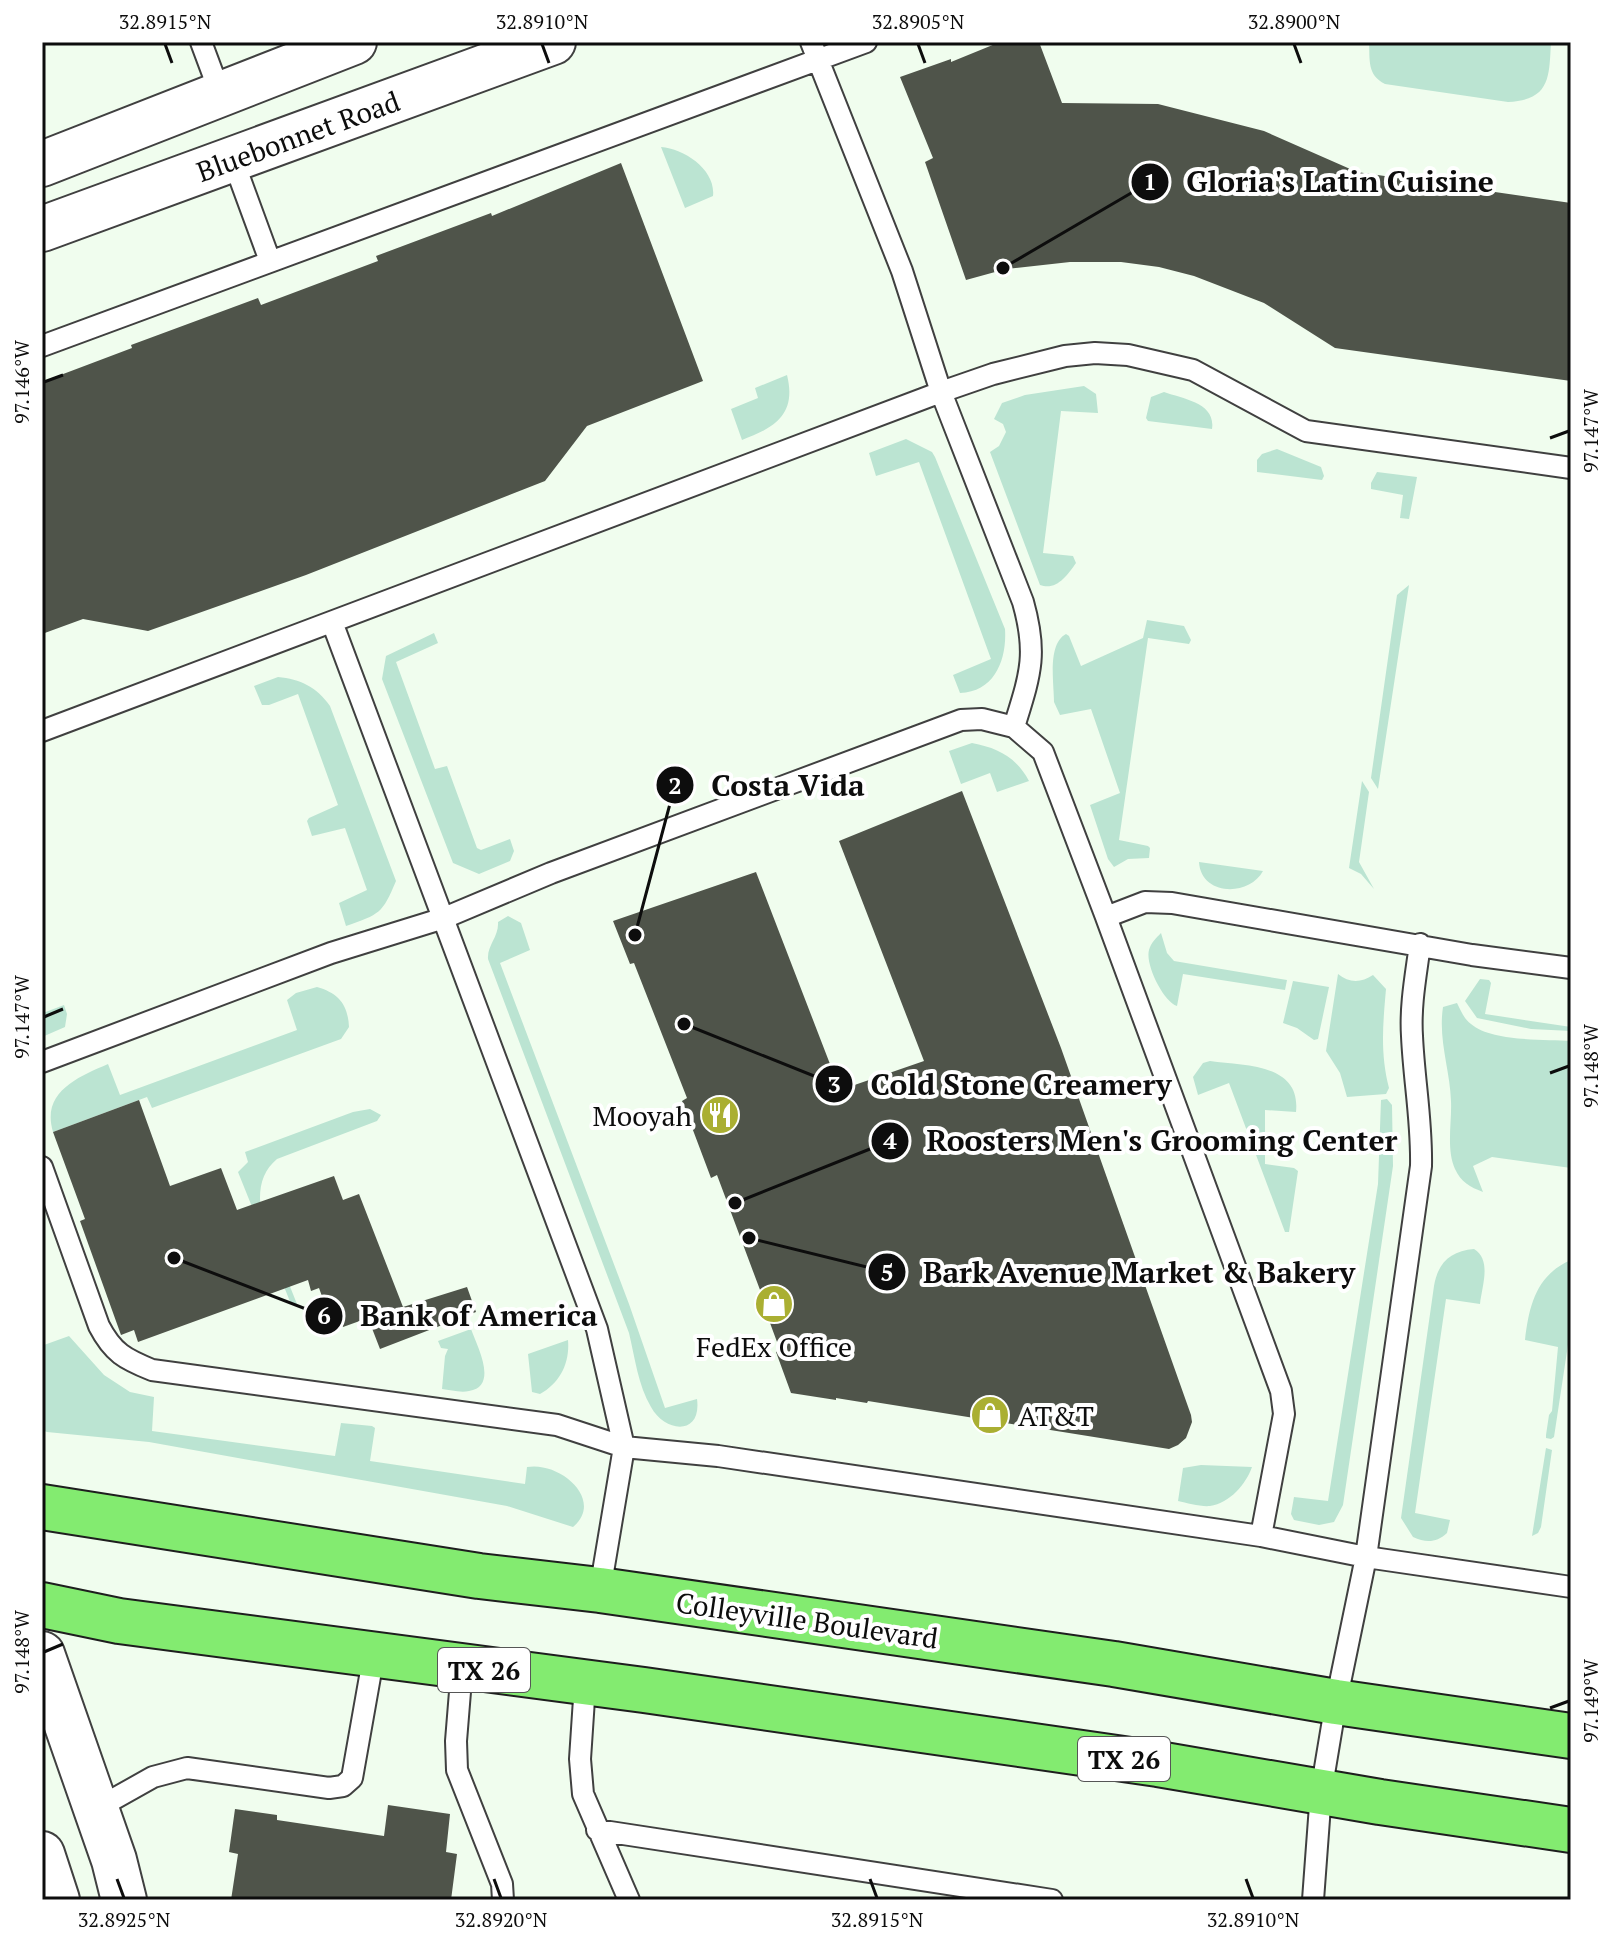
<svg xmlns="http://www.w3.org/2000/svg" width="1613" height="1942" font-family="'PT Serif',serif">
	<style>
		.green { fill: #bbe4d2 }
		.building { fill: #4f544a }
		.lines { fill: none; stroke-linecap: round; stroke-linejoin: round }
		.service-casing { stroke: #404040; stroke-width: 24 }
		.tertiary-casing { stroke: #404040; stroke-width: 48 }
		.primary-casing { stroke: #1e1e1e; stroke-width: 48 }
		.service { stroke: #fff; stroke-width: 20 }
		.tertiary { stroke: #fff; stroke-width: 44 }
		.primary { stroke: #83eb70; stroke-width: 44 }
		.ticks { fill: none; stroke: #0d0d0d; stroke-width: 3 }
		.labels { text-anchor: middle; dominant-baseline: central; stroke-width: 8; stroke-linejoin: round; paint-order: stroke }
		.shield { fill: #fff; stroke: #565656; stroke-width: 2 }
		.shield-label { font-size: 26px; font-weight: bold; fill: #0d0d0d }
		.street-label { font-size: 28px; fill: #0d0d0d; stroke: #fff }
		.poi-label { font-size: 28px; fill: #0d0d0d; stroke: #fff; text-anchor: end }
		.leader { fill: none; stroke: #0d0d0d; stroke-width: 3 }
		.callout-dot { fill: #0d0d0d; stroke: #fff; stroke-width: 3 }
		.mark-label { font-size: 24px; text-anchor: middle; font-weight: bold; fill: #fff }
		.callout-label { font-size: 30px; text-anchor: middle; font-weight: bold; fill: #0d0d0d; stroke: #fff; stroke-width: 8; stroke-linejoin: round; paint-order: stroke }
		.neatline { fill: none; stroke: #0d0d0d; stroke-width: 3 }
		.ticks-label { font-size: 20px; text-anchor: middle; fill: #0d0d0d }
	</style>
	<rect width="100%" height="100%" fill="#f0fdee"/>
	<path class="green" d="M1369,42H1551C1549,76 1551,100 1508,102L1385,84C1367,75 1370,60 1369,42Z
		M661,147C685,149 716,170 713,196L685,208Z
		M787,375C797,415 774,428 742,440L731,409L758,398L755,388Z
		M1084,386L1096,394L1098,413L1061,411L1043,553L1073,556L1076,563C1067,576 1056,591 1040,585L990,452L999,446L1006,432L1003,424L994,419L1002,403L1025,395Z
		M1164,392C1184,399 1216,403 1212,429L1148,421L1146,418L1151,397Z
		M906,439L932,452L935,457L1005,629C1007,659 995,692 960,693L953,675L991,659L919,462L876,476L869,453Z
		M1277,449L1321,467L1324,476L1322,480L1257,472V460L1262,454Z
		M1377,472L1417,477L1409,519L1400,518L1403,495L1371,489V483Z
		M1409,585L1378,789L1371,778L1397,595Z
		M1147,620L1184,626L1191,640L1189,644L1148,638L1119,840L1148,846L1150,848L1149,858L1128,859L1114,867L1108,859L1090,805L1120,793L1091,709L1060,715L1054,702C1054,683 1047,644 1066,634L1069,636L1081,666L1143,638Z
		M434,633L438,643L396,662L435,769L447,766L477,848L481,850L510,839L514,851L510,861L479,874L453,863L382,679L386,656Z
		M278,677C300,679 317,687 330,706L396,881C382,914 380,914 346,926L339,903L367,890L345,828L312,836L307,821L309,818L338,805L298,694L269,705H262L254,686Z
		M972,743C998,748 1016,757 1029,781L997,792L990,773L961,784L949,751Z
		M1362,781L1369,792L1359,862L1374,889L1361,874L1349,868Z
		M1199,862L1263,871C1249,897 1201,896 1199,862Z
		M508,916L521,923L530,950L500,963L629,1304L665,1408L697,1399C702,1436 665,1433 651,1407C638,1385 635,1358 629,1333L488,959C487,945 499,937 498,922Z
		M1161,933L1167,953L1174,961L1287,980L1285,990L1183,974L1177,1006C1163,1001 1145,964 1149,950C1151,943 1156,938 1161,933Z
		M1338,974C1349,983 1361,983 1373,975L1386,989C1383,1024 1380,1053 1389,1088L1386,1094L1347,1097L1340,1073L1326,1051Z
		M1480,979L1489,980L1491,983L1485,1014L1571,1027V1031L1531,1029L1477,1018L1465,1001Z
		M1293,981L1329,987L1318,1039L1314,1040L1297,1028L1283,1023Z
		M317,987C338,993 348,1004 349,1027L341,1039L152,1108L147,1097L53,1132C41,1092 78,1077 108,1064L120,1095L297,1030L287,1000L296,993Z
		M1457,1003C1461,1011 1464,1019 1471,1024C1492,1042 1544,1039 1571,1041V1168L1492,1157L1473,1166L1483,1192C1470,1187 1461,1182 1455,1169C1446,1149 1452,1122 1451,1101C1450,1069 1438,1040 1443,1007Z
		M64,1005L67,1014L65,1027L42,1037V1011L43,1013Z
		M1210,1061C1245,1066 1301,1063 1296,1112L1265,1110V1164L1294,1168L1298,1171L1289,1232H1285L1229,1083L1198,1095L1193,1077L1203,1063Z
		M1387,1099L1392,1105L1393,1166L1343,1505L1334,1522L1319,1525L1294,1520L1291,1514L1294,1497L1328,1501L1378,1184L1381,1100Z
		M370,1109L381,1115L377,1121L277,1159C265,1169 260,1182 260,1198C260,1220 288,1280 297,1304L294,1305L291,1304L238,1172L248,1162L245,1152L353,1112Z
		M1474,1249C1492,1260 1482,1286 1480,1304L1446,1299L1415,1513L1450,1520L1447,1533C1436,1543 1426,1543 1413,1537L1401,1518L1434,1286C1438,1262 1451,1251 1474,1249Z
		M1571,1260V1325L1554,1437L1551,1439L1546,1438V1435L1549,1415L1552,1411L1558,1347L1525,1340C1529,1306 1536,1275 1571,1260Z
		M471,1329C477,1346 499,1386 469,1391C461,1393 450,1390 442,1389L445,1356L448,1349L441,1348L438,1341Z
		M69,1336L104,1375L130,1392L154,1397L152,1431L335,1456L341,1423L372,1426L375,1428L370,1461L525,1484L527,1467C560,1461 605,1500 573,1527L507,1506L149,1442L47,1432L42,1430V1340L44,1345Z
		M568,1340C570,1363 560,1383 540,1394L532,1392L528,1354Z
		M1546,1448L1552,1450L1541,1527L1538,1533L1532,1536Z
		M1201,1465L1252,1467C1246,1484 1230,1503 1210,1506C1201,1507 1187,1503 1178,1501L1183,1468Z"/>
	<path class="building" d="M1000,42H1039L1062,103L1158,104L1264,131L1357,172L1571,203V381L1335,348L1264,303L1194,276L1159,267L1121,262H1070L1006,269L966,280L925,162L933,158L900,77L951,59V62Z
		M621,163L703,381L587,426L545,481L306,575L148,631L83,619L42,634V382L132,348L131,345L258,298L261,305L378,261L376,256L491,213L492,216Z
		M962,791L1061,1048L1191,1415L1192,1422L1186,1438L1178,1445L1169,1449L868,1401L867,1403L836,1398V1400L791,1393L776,1352L780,1350L770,1323L772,1322L717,1175L711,1178L682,1101L687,1098L634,963L630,964L613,921L756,872L840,1090L924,1061L839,841Z
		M139,1100L170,1186L221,1168L237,1210L334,1176L343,1200L359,1194L403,1307L467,1287L476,1312L380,1349L368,1318L343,1327L341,1324L333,1327L319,1288L311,1291L308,1280L138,1342L134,1330L121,1335L80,1221L85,1219L53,1132Z
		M388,1805L450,1814L446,1852L457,1854L451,1900H231L238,1854L229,1852L235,1809L277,1815V1820L384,1836Z"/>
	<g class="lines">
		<g class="service-casing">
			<path id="service" d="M201,42L220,93
				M811,42L902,271L941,392L1023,602C1038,655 1030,675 1014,727
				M233,160L270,261
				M42,346L866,42
				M332,622L597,1329L624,1447L600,1590
				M42,731L941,392L993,374L1065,356L1095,353L1128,355L1193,370L1306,431L1571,468
				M1106,917L1281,1391L1284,1414L1261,1536
				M42,1062L331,953L444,918L551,873L961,720L982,719L1014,727L1043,752L1106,917L1145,902L1172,903L1472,955L1571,968
				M42,1167L99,1326C113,1353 125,1359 152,1370L557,1425L624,1447L718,1456L1261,1536L1366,1557L1571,1587
				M462,1667L456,1741L457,1770L502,1884L503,1900
				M585,1684L580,1759L583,1794L629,1900
				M96,1809L153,1777L187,1768L329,1788L343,1786L352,1778L374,1654
				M597,1830L1052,1900
				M1313,1900L1321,1792L1336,1702L1366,1557L1421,1166C1422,1121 1414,1081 1412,1036C1410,1005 1416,975 1420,944"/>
		</g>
		<g class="tertiary-casing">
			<path id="tertiary" d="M42,164L354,42
				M42,229L553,42
				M42,1654L114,1860L124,1900
				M42,1854L57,1900"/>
		</g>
		<g class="primary-casing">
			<path id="primary" d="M42,1507L479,1576L600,1590L1114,1664L1336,1702L1571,1736
				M42,1605L119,1621L644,1690L1158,1764L1380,1802L1571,1830"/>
		</g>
		<use href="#service" class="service"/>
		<use href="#tertiary" class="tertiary"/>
		<use href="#primary" class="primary"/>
	</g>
	<path class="ticks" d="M165,44L172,63M542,44L549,63M918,44L925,63M1294,44L1301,63M44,382L63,375M1550,438L1569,431M44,1017L63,1009M1550,1073L1569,1066M44,1652L63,1644M1550,1708L1569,1701M117,1879L124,1898M494,1879L501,1898M870,1879L877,1898M1246,1879L1253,1898"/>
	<defs>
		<g id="restaurant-disc" transform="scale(2)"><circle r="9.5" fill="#aaaf32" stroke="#fff"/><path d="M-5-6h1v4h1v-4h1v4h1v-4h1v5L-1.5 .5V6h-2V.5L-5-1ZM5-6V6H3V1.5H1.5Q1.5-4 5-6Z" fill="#fff"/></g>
		<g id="shop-disc" transform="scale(2)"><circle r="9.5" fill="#aaaf32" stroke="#fff"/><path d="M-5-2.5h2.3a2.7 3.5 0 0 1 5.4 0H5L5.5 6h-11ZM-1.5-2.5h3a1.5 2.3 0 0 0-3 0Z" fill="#fff"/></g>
	</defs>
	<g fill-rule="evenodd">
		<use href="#restaurant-disc" x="720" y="1115"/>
		<use href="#shop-disc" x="774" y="1304"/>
		<use href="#shop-disc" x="990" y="1415"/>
	</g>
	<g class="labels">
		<g class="shield">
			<rect x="438" y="1648" width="92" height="44" rx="6"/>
			<rect x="1078" y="1737" width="92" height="44" rx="6"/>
		</g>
		<g class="shield-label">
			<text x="484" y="1670">TX 26</text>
			<text x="1124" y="1759">TX 26</text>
		</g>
		<g class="street-label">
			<text transform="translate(298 136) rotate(-20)">Bluebonnet Road</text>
			<text transform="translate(807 1620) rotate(8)">Colleyville Boulevard</text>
		</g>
		<g class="poi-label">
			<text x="692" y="1115">Mooyah</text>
			<text x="774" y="1346" text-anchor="middle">FedEx Office</text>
			<text x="1018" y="1415" text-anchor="start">AT&amp;T</text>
		</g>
	</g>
	<path class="leader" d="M1003 268L1150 182M635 935L675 785M684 1024L834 1084M735 1203L890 1141M749 1238L887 1272M174 1258L324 1316"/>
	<g class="callout-dot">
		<circle cx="1003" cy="268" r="8"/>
		<circle cx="635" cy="935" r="8"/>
		<circle cx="684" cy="1024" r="8"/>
		<circle cx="735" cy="1203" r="8"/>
		<circle cx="749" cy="1238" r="8"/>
		<circle cx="174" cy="1258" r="8"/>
		<circle cx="1150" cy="182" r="20"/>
		<circle cx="675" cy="785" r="20"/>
		<circle cx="834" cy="1084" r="20"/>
		<circle cx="890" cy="1141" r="20"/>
		<circle cx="887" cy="1272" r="20"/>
		<circle cx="324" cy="1316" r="20"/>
	</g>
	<g class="mark-label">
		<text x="1150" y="190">1</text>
		<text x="675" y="794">2</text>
		<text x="834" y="1093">3</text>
		<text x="890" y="1149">4</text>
		<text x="887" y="1281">5</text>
		<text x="324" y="1324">6</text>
	</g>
	<g class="callout-label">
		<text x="1340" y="192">Gloria's Latin Cuisine</text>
		<text x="788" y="796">Costa Vida</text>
		<text x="1021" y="1095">Cold Stone Creamery</text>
		<text x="1162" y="1151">Roosters Men's Grooming Center</text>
		<text x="1139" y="1283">Bark Avenue Market &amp; Bakery</text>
		<text x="479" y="1326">Bank of America</text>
	</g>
	<rect width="1613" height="1942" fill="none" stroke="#ffffff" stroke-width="88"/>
	<rect x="44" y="44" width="1525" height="1854" class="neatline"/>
	<g class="ticks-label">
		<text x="165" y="29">32.8915°N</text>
		<text x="542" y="29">32.8910°N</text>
		<text x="918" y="29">32.8905°N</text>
		<text x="1294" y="29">32.8900°N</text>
		<text transform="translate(22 382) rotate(-90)" y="7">97.146°W</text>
		<text transform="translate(1591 431) rotate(-90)" y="7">97.147°W</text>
		<text transform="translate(22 1017) rotate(-90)" y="7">97.147°W</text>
		<text transform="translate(1591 1066) rotate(-90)" y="7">97.148°W</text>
		<text transform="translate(22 1652) rotate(-90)" y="7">97.148°W</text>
		<text transform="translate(1591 1701) rotate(-90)" y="7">97.149°W</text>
		<text x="124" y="1927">32.8925°N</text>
		<text x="501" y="1927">32.8920°N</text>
		<text x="877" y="1927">32.8915°N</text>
		<text x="1253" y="1927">32.8910°N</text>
	</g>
</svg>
